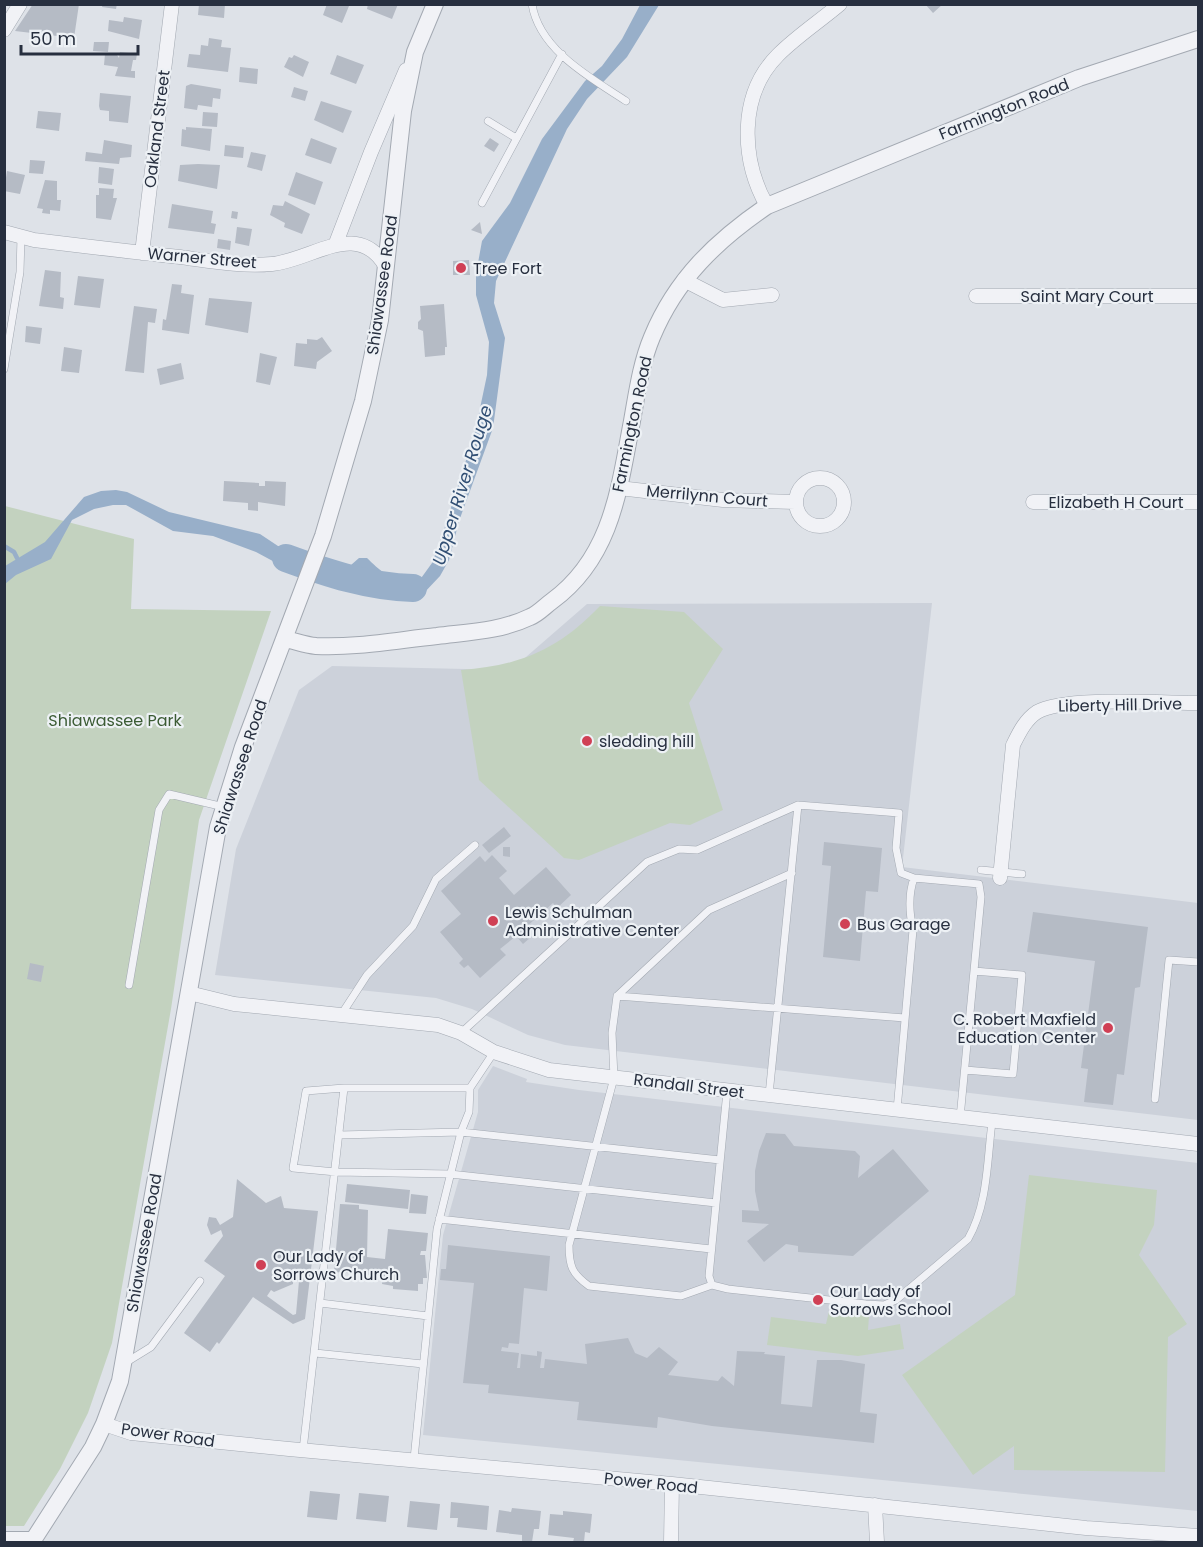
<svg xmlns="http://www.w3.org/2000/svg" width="1203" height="1547" font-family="Poppins,sans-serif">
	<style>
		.built { fill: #ccd1da }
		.green { fill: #c3d2bf }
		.water { fill: #98afc9 }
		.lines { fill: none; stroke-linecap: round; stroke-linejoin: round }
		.stream { stroke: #98afc9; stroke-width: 4.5 }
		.river { stroke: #98afc9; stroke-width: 28 }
		.building { fill: #b5bbc5; fill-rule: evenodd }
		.service-casing { stroke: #a3a9b2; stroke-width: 8 }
		.minor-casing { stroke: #a3a9b2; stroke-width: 15 }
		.tertiary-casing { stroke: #a3a9b2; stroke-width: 18 }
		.service { stroke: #f1f2f6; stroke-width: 7 }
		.minor { stroke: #f1f2f6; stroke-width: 14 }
		.tertiary { stroke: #f1f2f6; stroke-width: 16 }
		.poi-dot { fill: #d04055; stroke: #edf1f5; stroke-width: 2 }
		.labels { text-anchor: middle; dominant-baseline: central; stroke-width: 4.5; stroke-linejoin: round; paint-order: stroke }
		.street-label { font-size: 16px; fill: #272f3f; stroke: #edf1f5 }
		.poi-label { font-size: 16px; fill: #272f3f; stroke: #edf1f5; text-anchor: start }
		.park-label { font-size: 16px; fill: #3b5b34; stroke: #edf1f5 }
		.water-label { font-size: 18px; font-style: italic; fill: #304e73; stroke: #edf1f5 }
	</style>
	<rect width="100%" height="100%" fill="#dee2e8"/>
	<path class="built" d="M932,603L902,867L1198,903V1120L565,1045L528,1035L472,1009L436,998L215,975L236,849L299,690L332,666L511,670L587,604Z
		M493,1066L527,1079L526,1082L579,1090L1198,1163V1511L423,1435L443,1235L478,1112V1090Z"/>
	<path class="green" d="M5,506L134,539L131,609L271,611L199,820L171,1009L112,1343L88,1413L60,1469L24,1526H5Z
		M600,606L684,612L723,649L689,703L723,810L690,825L670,823L579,860L564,858L479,780L461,670C520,666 559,649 600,606Z
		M1029,1175L1157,1190L1154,1225L1139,1255L1187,1324L1168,1337L1165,1472L1014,1470V1446L973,1475L902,1375L1015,1295Z
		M829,1311L869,1316L868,1330L900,1324L904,1349L858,1356L767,1345L771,1317L826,1324Z"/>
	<path class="water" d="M640,5H659L627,57L587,99L567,129L496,281L494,303L505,338L493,428L459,521L449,560L440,576L423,594L408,597L387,596L364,573L309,571L282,566L256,552L213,536L173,531L126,505H113L94,509L72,520L51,559L16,575L5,584V566L45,542L84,497L101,491L116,490L127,492L169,512L260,534L278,546L337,564L351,565L359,558H367C380,571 398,587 419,581L432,563L442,536L475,432L487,375L489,342L476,295V274L482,241L510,203L542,139L585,81L602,66L622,39Z"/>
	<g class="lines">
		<path class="stream" d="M4,546L14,552L17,558"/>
		<path class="river" d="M286,558C327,573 369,587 413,588"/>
	</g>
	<path class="building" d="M33,4H79L74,38L15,31Z
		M103,4H117L116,9L102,7Z
		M199,4H225L224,18L198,15Z
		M327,4L349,6L342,23L323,15Z
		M368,4H398L392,19L367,9Z
		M925,4H943L933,13Z
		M124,17L142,20L139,39L108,31L109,20L123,22Z
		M209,38L222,40L221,47L231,48L228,72L187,67L189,54L200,55L201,45L208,46Z
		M94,42H109L108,52L93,51Z
		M120,52L137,54L136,60H133L131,71H135V78L115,76L118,67L104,65L105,54L117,55L119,58Z
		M294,55L309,62L303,77L284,67L289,57L292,58Z
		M337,55L364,65L356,84L330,74Z
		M240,67L258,69L257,84L239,82Z
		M191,84L221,89L220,99L213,98L212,107L198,105L197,110L184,108L186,86Z
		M294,87L308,91L305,101L291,97Z
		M100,93L131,96L128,123L109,121V111L100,110L99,106Z
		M321,101L352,111L343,133L314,120Z
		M38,111L61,113L59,131L36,128Z
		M203,112L218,113L217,127L202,126Z
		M186,127L212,129L210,151L181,146L182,129L186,130Z
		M311,138L337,148L331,164L305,155Z
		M490,138L499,144L494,152L484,146Z
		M104,140L132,145L131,157L120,158L119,164L85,161L86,152L102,154Z
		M225,145L244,147L243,158L224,156Z
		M251,152L266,155L262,171L247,167Z
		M30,160L45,161L43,174L29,173Z
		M198,164L220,165L217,189L178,181L180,165Z
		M99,167L114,169L112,185L98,183Z
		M7,171L25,175L20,194L4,191Z
		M296,172L323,182L315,205L288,195Z
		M45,180L57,181V200H61L60,211L50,210V214L42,213L43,209L37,208Z
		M99,188L114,189L113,198H117L111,220L96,218V195H99Z
		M285,201L310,214L302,234L284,227L285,223L270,215L273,205L283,206Z
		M172,204L213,211L211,223L216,224L214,234L168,228Z
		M232,211L238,212L237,219L231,218Z
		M480,222L482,234L471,230Z
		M237,227L252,229L249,246L235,243Z
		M218,239L231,241L230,250L217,248Z
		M469,260L470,275H453V261Z
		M45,270L61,272L60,297L64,298L63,309L39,306Z
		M78,276L104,279L100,308L74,305Z
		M172,284L182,285L181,293L194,295L189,334L162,330L163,319L166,320Z
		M209,298L252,302L248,333L205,325Z
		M444,304L447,347H445V355L425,357L423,331L418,329V322L421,319L420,306Z
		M134,306L157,309L155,323L148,322L144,373L125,371Z
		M26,326L42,328L40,344L25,342Z
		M322,337L332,351L317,362L316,369L294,366L296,343L307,344V339L317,340Z
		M64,347L82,350L79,373L61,371Z
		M260,353L277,357L270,385L256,382Z
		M181,363L184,379L160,385L157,369Z
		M224,481L259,483V486H265V481L286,482L285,506L258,502V511L248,510V503L223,501Z
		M504,827L511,836L489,853L482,845Z
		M824,842L882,848L878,892L866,891L860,961L823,957L831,866L822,865Z
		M503,847H510V857L503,856Z
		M492,855L507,871L499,878L514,895L546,867L571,895L557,908L553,903L524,929L531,937L523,944L516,936L500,949L506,955L480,978L468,965L464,968L459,963L463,959L440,932L461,914L441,891L480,856L485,862Z
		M1033,912L1148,927L1140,987L1135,988L1124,1075L1117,1074L1113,1105L1084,1102L1088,1069L1081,1068L1095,961L1027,952Z
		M30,963L44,966L41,982L27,979Z
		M766,1133L785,1134L794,1146L855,1151L860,1156L858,1178L893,1149L929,1191L853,1256L798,1252V1246L786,1244L764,1262L747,1241L769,1224L742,1222V1210L759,1211L755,1191V1171L759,1151Z
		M237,1179L266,1203L281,1196L284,1208L318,1211L305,1319L293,1324L253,1297L219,1344L217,1342L210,1352L184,1333L225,1276L204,1261L223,1236L221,1230L211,1235L207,1225L209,1217L216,1218L220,1225L233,1217ZM293,1281H299L296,1314L293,1315L267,1296L271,1290L274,1292L293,1284Z
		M347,1184L410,1190L408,1209L345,1202Z
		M411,1194L428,1196L426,1214L409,1213Z
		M340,1204L359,1205V1209L368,1210L367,1257L385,1259L388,1229L428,1233L426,1251H421L420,1255H425L427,1278H423V1284H418V1291L393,1289V1286L382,1284L383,1276L334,1272Z
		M448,1245L550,1256L547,1291L524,1288L519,1344L509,1343L508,1348L502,1347L501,1351L519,1353L517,1368H520L521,1354L537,1356V1351L542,1352L540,1368H544L545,1359L587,1364L585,1344L628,1338L635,1353L647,1358L659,1347L678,1362L668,1375L718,1381L722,1376L734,1386L737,1351L765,1352L764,1354L785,1356L781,1404L812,1407L817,1360H841L865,1364L860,1412L877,1414L874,1443L712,1426L658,1417L657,1428L577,1420L579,1402L488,1393L489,1385L463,1383L474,1283L440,1280L441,1269H446Z
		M310,1491L340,1494L337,1520L307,1517Z
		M359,1493L389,1496L386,1522L356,1519Z
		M410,1501L440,1504L437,1530L407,1527Z
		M451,1502L489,1506L487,1530L457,1527L458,1518H450Z
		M512,1508L541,1511L539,1529H534L532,1542H522V1535L496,1532L499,1510L511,1512Z
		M563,1511L592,1514L590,1533L585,1532L584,1542H573L574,1538L548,1535L550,1514L563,1515Z"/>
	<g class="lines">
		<g class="service-casing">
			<path id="service" d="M532,4C539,50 591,78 626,101
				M488,121L516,138
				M482,203L562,54
				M4,369L20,272L21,237
				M981,870L1022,874
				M129,985L159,810L169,794L224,807
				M617,996L905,1018
				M341,1015L367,975L413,926L436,879L475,845
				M461,1033L647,862L679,849L697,850L798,805L899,813L896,848L901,873L914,878L979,884L981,897L960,1118
				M965,1070L1013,1074L1022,975L974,971
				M344,1088L306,1091L293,1168L336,1172L450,1174L716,1203
				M727,1091L709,1276L712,1285L728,1289L866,1304L884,1305L896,1300L968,1239C988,1204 987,1161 992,1122
				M769,1095L798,805
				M1155,1099L1169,960L1198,962
				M897,1110L913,930C909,912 908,895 914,878
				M339,1135L461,1132L720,1160
				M439,1219L711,1249
				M712,1285L681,1296L589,1286C572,1274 569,1266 569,1245L614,1078L612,1033L617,996L709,910L792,873
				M320,1303L428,1316
				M315,1353L423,1364
				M125,1363L151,1347L200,1281
				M303,1450L344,1088H470
				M414,1459L437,1229L461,1132L469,1112L470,1088L494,1052"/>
		</g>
		<g class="minor-casing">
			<path id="minor" d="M4,30L20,4
				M767,206C741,160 738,95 778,55C797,36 820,21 840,4
				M4,232L34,240C83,246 132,252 180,257C210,261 242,267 272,264C313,260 358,218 386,267
				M336,243L371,152L406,70
				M142,253L172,4
				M684,280L723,300L772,295
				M976,296H1198
				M796 502a24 24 0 1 1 48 0a24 24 0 1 1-48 0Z
				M619,488L723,500L795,502
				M1033,502H1198
				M1000,878L1013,745C1019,733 1025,720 1037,712C1063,696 1164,703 1198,703
				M189,993L234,1004L438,1025L461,1033L494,1052L549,1070L1198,1144
				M104,1424L131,1433L289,1449L672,1484L1086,1528L1198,1536
				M875,1505L877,1542
				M671,1542L672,1484"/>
		</g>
		<g class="tertiary-casing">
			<path id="tertiary" d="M285,639C295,641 305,645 316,646C355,648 398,640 437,636C469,632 501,631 530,617C538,614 545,606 552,601C612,557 619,489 632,421C637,393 641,363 652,337C676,279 716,241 767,206L1079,78L1198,39
				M4,1540H34
				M32,1542L93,1447L104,1424L120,1381L218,827L243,747L323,536L363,401L380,320L403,111L415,52L435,4"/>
		</g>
		<use href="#service" class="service"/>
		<use href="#minor" class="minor"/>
		<use href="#tertiary" class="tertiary"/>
	</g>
	<g class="poi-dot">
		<circle cx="461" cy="268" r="6"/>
		<circle cx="587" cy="741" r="6"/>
		<circle cx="493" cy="921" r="6"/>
		<circle cx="845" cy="924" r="6"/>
		<circle cx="1108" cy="1028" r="6"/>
		<circle cx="261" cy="1265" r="6"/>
		<circle cx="818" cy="1300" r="6"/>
	</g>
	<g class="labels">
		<g class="street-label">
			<text transform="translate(1004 109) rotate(-22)">Farmington Road</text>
			<text transform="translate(157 129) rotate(-83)">Oakland Street</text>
			<text transform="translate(202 258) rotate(5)">Warner Street</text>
			<text transform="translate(382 285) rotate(-82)">Shiawassee Road</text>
			<text x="1087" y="296">Saint Mary Court</text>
			<text transform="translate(632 424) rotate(-78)">Farmington Road</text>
			<text transform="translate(707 496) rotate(5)">Merrilynn Court</text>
			<text x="1116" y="502">Elizabeth H Court</text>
			<text transform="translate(1120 705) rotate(-1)">Liberty Hill Drive</text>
			<text transform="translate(240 767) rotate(-72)">Shiawassee Road</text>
			<text transform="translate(689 1086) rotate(7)">Randall Street</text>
			<text transform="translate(144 1243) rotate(-80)">Shiawassee Road</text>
			<text transform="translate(168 1435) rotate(8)">Power Road</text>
			<text transform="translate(651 1483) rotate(6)">Power Road</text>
		</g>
		<g class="poi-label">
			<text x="473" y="268">Tree Fort</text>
			<text x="599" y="741">sledding hill</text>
			<text x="505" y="912">Lewis Schulman<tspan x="505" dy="18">Administrative Center</tspan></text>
			<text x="857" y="924">Bus Garage</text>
			<text x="1096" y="1019" text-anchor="end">C. Robert Maxfield<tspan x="1096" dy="18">Education Center</tspan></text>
			<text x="273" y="1256">Our Lady of<tspan x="273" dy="18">Sorrows Church</tspan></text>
			<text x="830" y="1291">Our Lady of<tspan x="830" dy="18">Sorrows School</tspan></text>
		</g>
		<g class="park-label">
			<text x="115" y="720">Shiawassee Park</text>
		</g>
		<g class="water-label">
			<text transform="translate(462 485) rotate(-73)">Upper River Rouge</text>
		</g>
	</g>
	<rect width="1203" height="1547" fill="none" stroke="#272f3f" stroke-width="12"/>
	<path d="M21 45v9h117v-9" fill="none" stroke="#272f3f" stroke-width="3"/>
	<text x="30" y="45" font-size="18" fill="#272f3f" stroke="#edf1f5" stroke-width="4.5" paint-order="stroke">50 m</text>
</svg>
